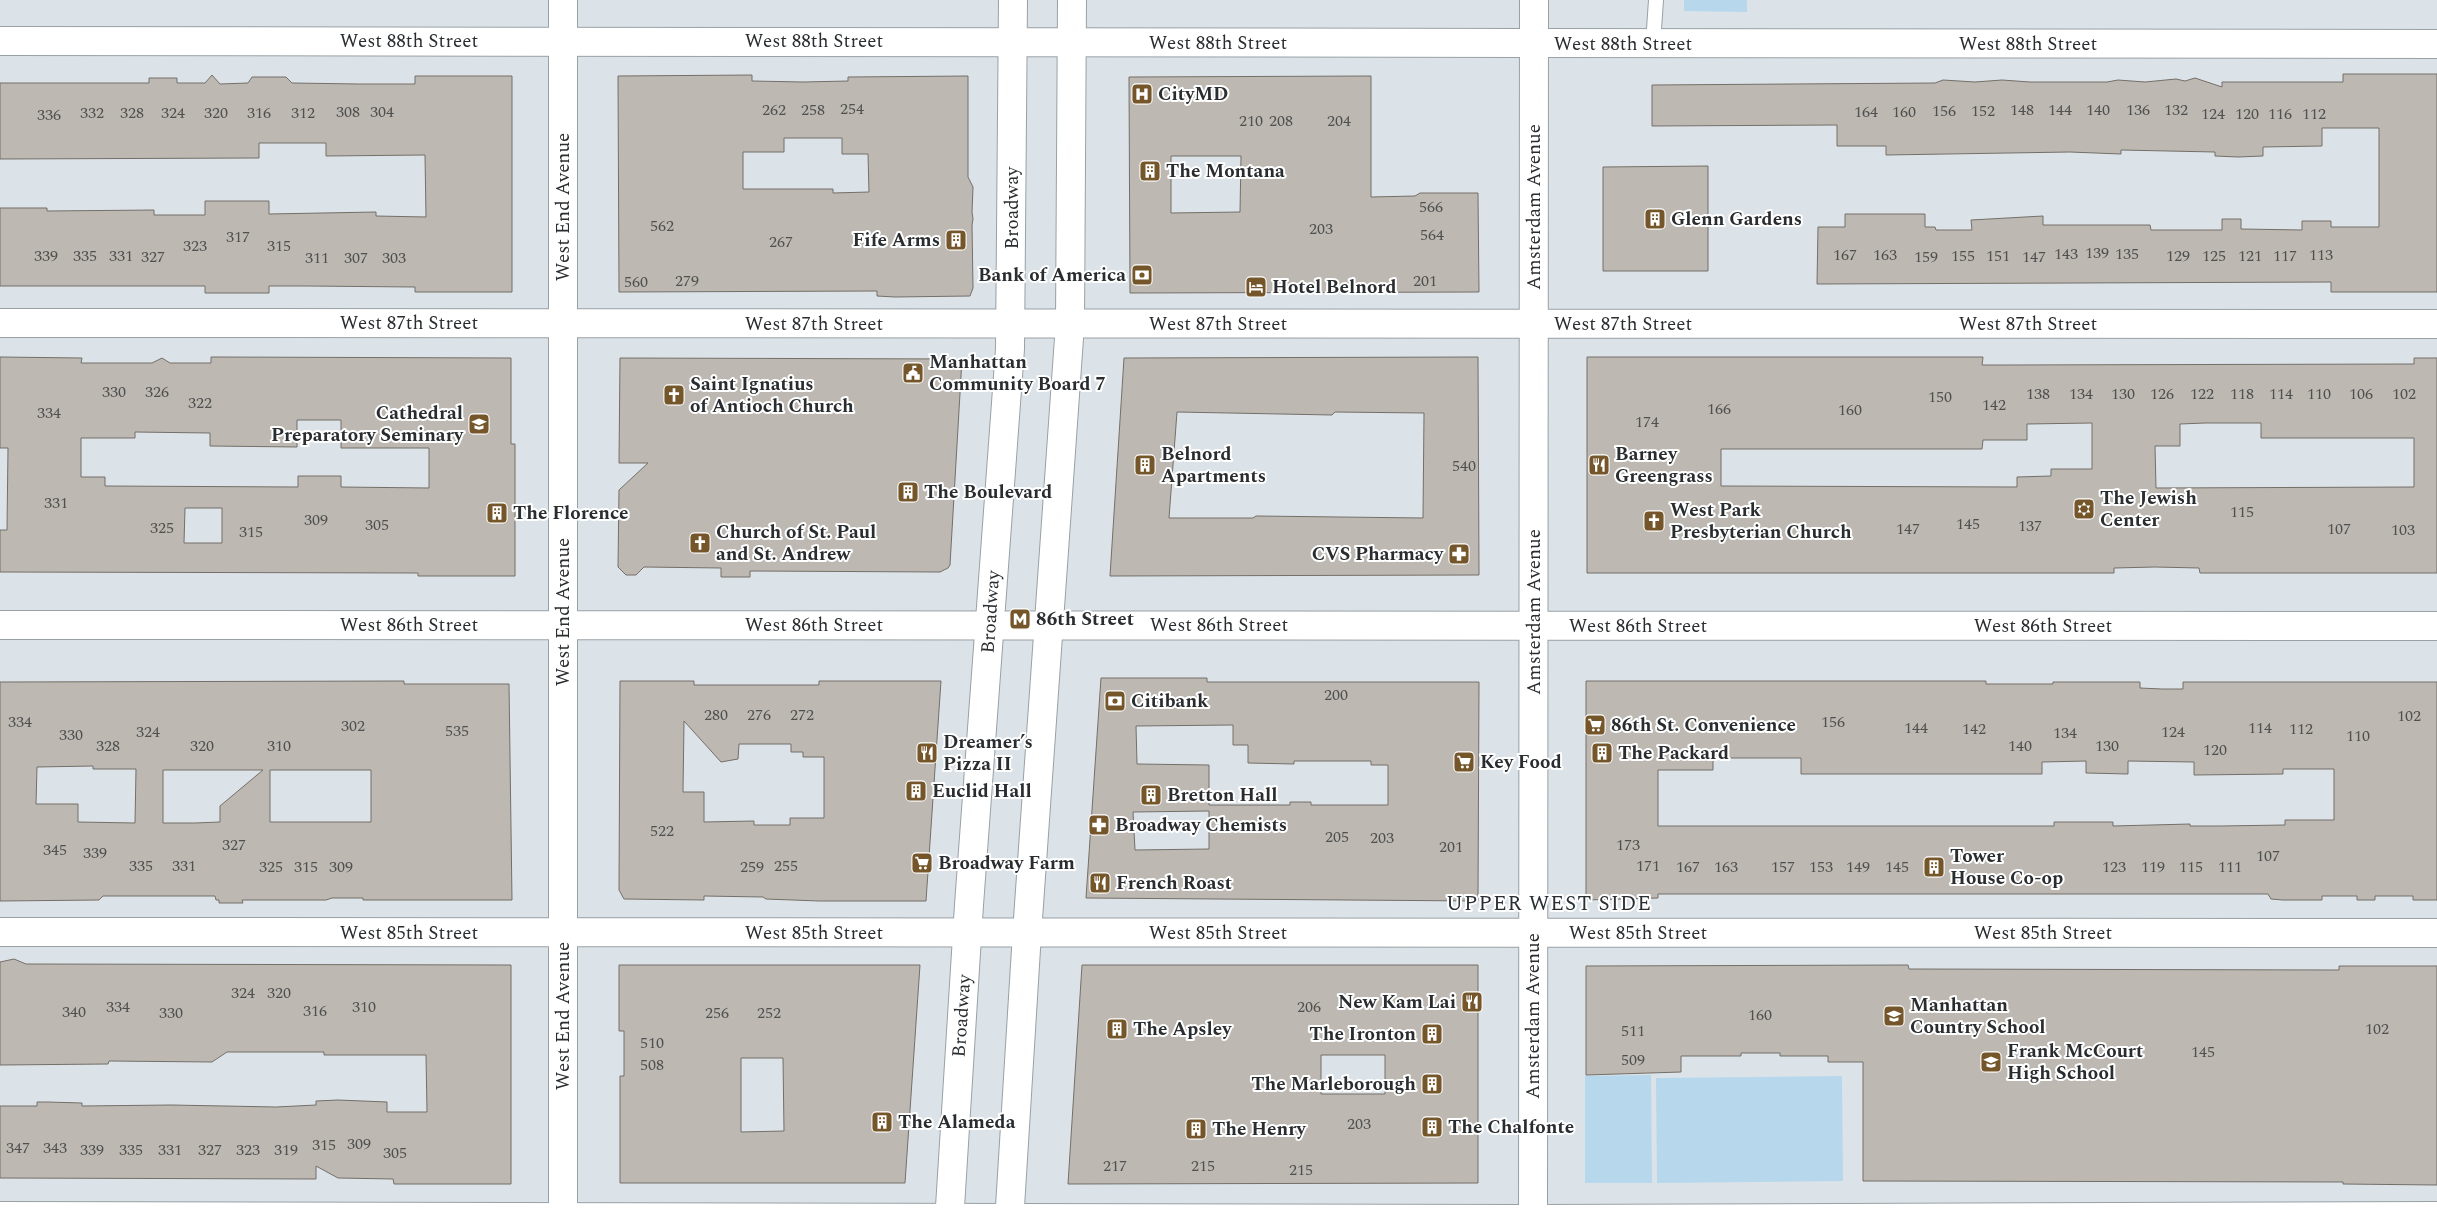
<svg xmlns="http://www.w3.org/2000/svg" width="2437" height="1223" font-family="Spectral,serif">
	<style>
		.green { fill: #b6d7ec }
		.building { fill: #bdb8b1; stroke: #746f69; fill-rule: evenodd }
		.lines { fill: none; stroke-linecap: round; stroke-linejoin: round }
		.lane-casing { stroke: #99a1a5; stroke-width: 16 }
		.street-casing { stroke: #99a1a5; stroke-width: 30 }
		.secondary-casing { stroke: #99a1a5; stroke-width: 30 }
		.primary-casing { stroke: #99a1a5; stroke-width: 30 }
		.lane { stroke: #fff; stroke-width: 14 }
		.street { stroke: #fff; stroke-width: 28 }
		.secondary { stroke: #fff; stroke-width: 28 }
		.primary { stroke: #fff; stroke-width: 28 }
		.labels { text-anchor: middle; dominant-baseline: central; stroke-width: 4; stroke-linejoin: round; paint-order: stroke }
		.number-label { font-size: 16px; fill: #4f5050 }
		.street-label { font-size: 19px; fill: #2a2d2f; stroke: #fff }
		.poi-label { font-size: 19px; font-weight: bold; fill: #2a2d2f; stroke: #fff; text-anchor: start }
		.quarter-label { font-size: 21px; letter-spacing: 1px; fill: #293033; stroke: #fff }
	</style>
	<rect width="100%" height="100%" fill="#dbe3e8"/>
	<path class="green" d="M1684,0H1747V12L1684,11Z
		M1651,1075L1652,1183H1585V1076Z
		M1842,1076L1843,1181L1657,1183L1656,1078Z"/>
	<path class="building" d="M2343,74H2437V292H2331V282L1817,284L1818,227H1845V214H1925V227H1935L1936,230H1972L1971,220L2043,216V225H2150L2151,230H2222V219H2241V229L2302,230V221H2331V227H2379V128H2322V146L2263,147V156L2238,157L2215,156V152L2121,150V154L2070,152L1886,155V146H1837V125L1652,126V85L1935,83L1943,80L1975,82L2002,80L2030,82H2107L2118,80L2145,82L2176,79L2185,81L2195,78L2222,87V82H2343Z
		M212,75L220,84L248,83L252,77H286L292,83L359,84H415V76H512V292H415V287L307,286H269V293H205V286H0V208H47V211L154,210V215H205V201H269V214L376,212V216L426,217L425,155L326,156V143H259V158L0,159V83H149V78H177V83H205Z
		M752,75V81L803,82L848,81V77L968,76V177L973,187L972,212L973,219L972,225L973,288L970,296L895,297L877,296V291L619,292L618,76ZM784,138H842V154H868L869,192L833,193V189H743V152H784Z
		M1371,76V197L1415,196L1420,193H1478L1479,292L1130,293L1129,77ZM1171,156H1241L1240,212L1171,213Z
		M1708,166V271H1603V167Z
		M0,357L82,358L81,363H152L162,358L170,363H211V357L511,358V444H515V576H418V573L0,572V530H7L8,448H0ZM297,420H341V448H429V488L341,487V476H298V487L105,486V477H81V438H135V432L210,433V446L297,447ZM185,508H222V543H184Z
		M1478,357L1479,575L1110,576L1124,358ZM1177,412L1332,415L1335,412L1424,413L1423,518L1256,516L1253,518H1169Z
		M1587,357H1983L1982,365H2005L2414,364V358H2437V573H2200L2199,568L2155,567L2114,568V573H1587ZM2092,423V469H2051V476L2017,477V487L1721,486V449H1982L1983,440H2027V424ZM2205,423H2261V438H2414V487L2156,488L2155,446H2180V424Z
		M620,358L962,359L950,565L948,568L940,572L750,571V577H721V568L644,567L636,575H626L618,567L619,490L648,463H619Z
		M1101,678H1207V682H1479L1478,901L1086,898ZM1233,725V745H1248V763L1294,764V761H1371V765H1388V805H1311V802H1290V805H1209V765L1137,764L1136,726ZM1209,811V849L1135,850L1133,812Z
		M404,681V684H509L512,900H363V898H332L326,900H242L243,903H219V900H216L215,896H103L99,900L0,901V682ZM93,766V769H136L135,823L78,822V804H36L37,767ZM163,770H263L220,806V822L195,823H163ZM270,770H371V822H270Z
		M620,681H694V685H819V681H941L926,901H819L766,899L763,897L704,896V900L624,899L619,890ZM684,721L721,762L738,759L739,744H791V752H803V757H824V818H790V825H754V821L704,822V792H683Z
		M1586,681H1986V684H2053V682H2140V688L2162,689H2183V682H2437V900H2413V896H2375V900H2357V896H2322V900H2283L2271,899L2268,894H1658V898L1586,900ZM1713,758H1801V774H2042V762L2086,761V773L2128,774V761L2194,762V775L2283,774V769H2334V820H2285V825L2220,826H2190V824L2113,826V822H2054V826H1658V770H1713Z
		M14,959L26,964L511,965V1184H394L393,1179L338,1178L316,1166V1179L0,1178V1106H37V1102H47L82,1103V1106L171,1105L276,1107L316,1105V1101L338,1100L387,1102V1112H427L426,1055H324V1052H227L212,1062L109,1061L108,1064L0,1065V962Z
		M619,965H920L905,1183H620V1076H624V1031H619ZM741,1058H783L784,1131L741,1132Z
		M1082,965H1478V1183L1068,1184ZM1321,1055H1385V1094H1321Z
		M1908,965L1909,969L2339,970V966H2437V1185L2343,1184V1182L1863,1181V1062H1828V1056H1780V1053H1741V1056H1681V1072L1586,1075V966Z"/>
	<g class="lines">
		<g class="lane-casing">
			<path id="lane" d="M1653,44L1656,0"/>
		</g>
		<g class="street-casing">
			<path id="street" d="M0,41L2437,44
				M0,323L2437,324
				M0,932L2437,933
				M0,1216L1533,1219L2437,1216"/>
		</g>
		<g class="secondary-casing">
			<path id="secondary" d="M563,0V1223
				M0,625L2437,626"/>
		</g>
		<g class="primary-casing">
			<path id="primary" d="M949,1223L969,905L1010,349L1013,0
				M1009,1223L1027,933L1070,324L1072,0
				M1533,1223L1534,0"/>
		</g>
		<use href="#lane" class="lane"/>
		<use href="#street" class="street"/>
		<use href="#secondary" class="secondary"/>
		<use href="#primary" class="primary"/>
	</g>
	<defs>
		<g id="hospital-square" transform="scale(1.125)"><rect x="-9" y="-9" width="18" height="18" rx="4" fill="#74562a" stroke="#fff"/><path d="M-5-5h3v3.5h4V-5h3V5h-3V1.5h-4V5h-3Z" fill="#fff"/></g>
		<g id="building-square" transform="scale(1.125)"><rect x="-9" y="-9" width="18" height="18" rx="4" fill="#74562a" stroke="#fff"/><path d="M-4-6H4V6H1V3H-1V6H-4ZM-2.5-4.3h1.7v1.8h-1.7ZM.8-4.3h1.7v1.8H.8ZM-2.5-1h1.7V.8h-1.7ZM.8-1h1.7V.8H.8Z" fill="#fff"/></g>
		<g id="bank-square" transform="scale(1.125)"><rect x="-9" y="-9" width="18" height="18" rx="4" fill="#74562a" stroke="#fff"/><path d="M-6-4H6V4H-6ZM0-2.3a2.3 2.3 0 1 0 0 4.6a2.3 2.3 0 1 0 0-4.6Z" fill="#fff"/></g>
		<g id="hotel-square" transform="scale(1.125)"><rect x="-9" y="-9" width="18" height="18" rx="4" fill="#74562a" stroke="#fff"/><path d="M-6-4.5h1.5V1H6V5H4.5V3h-9V5H-6ZM-4 0a1.8 1.8 0 1 1 3.6 0ZM.5 0V-2.5h3Q6-2.5 6 0Z" fill="#fff"/></g>
		<g id="civic-square" transform="scale(1.125)"><rect x="-9" y="-9" width="18" height="18" rx="4" fill="#74562a" stroke="#fff"/><path d="M-.6-6.5H3V-4.5H.6V-3L4-1V1h2V6H-6V1h2V-1L-.6-3ZM-1.2 2.5V6h2.4V2.5Z" fill="#fff"/></g>
		<g id="church-square" transform="scale(1.125)"><rect x="-9" y="-9" width="18" height="18" rx="4" fill="#74562a" stroke="#fff"/><path d="M-1.2-6h2.4v3.5h3.3v2.4h-3.3V6h-2.4V-.1h-3.3v-2.4h3.3Z" fill="#fff"/></g>
		<g id="school-square" transform="scale(1.125)"><rect x="-9" y="-9" width="18" height="18" rx="4" fill="#74562a" stroke="#fff"/><path d="M0-5L7-2L0 1L-7-2ZM-4 1L0 2.5L4 1V4Q0 6-4 4Z" fill="#fff"/></g>
		<g id="restaurant-square" transform="scale(1.125)"><rect x="-9" y="-9" width="18" height="18" rx="4" fill="#74562a" stroke="#fff"/><path d="M-5-6h1v4h1v-4h1v4h1v-4h1v5L-1.5 .5V6h-2V.5L-5-1ZM5-6V6H3V1.5H1.5Q1.5-4 5-6Z" fill="#fff"/></g>
		<g id="synagogue-square" transform="scale(1.125)"><rect x="-9" y="-9" width="18" height="18" rx="4" fill="#74562a" stroke="#fff"/><path d="M0-6.5L5.6 3.2H-5.6ZM0 6.5L5.6-3.2H-5.6Z" fill="#fff"/></g>
		<g id="pharmacy-square" transform="scale(1.125)"><rect x="-9" y="-9" width="18" height="18" rx="4" fill="#74562a" stroke="#fff"/><path d="M-2-6h4v4h4v4h-4v4h-4v-4h-4v-4h4Z" fill="#fff"/></g>
		<g id="metro-square" transform="scale(1.125)"><rect x="-9" y="-9" width="18" height="18" rx="4" fill="#74562a" stroke="#fff"/><path d="M-5.5 5V-5H-3L0 0L3-5H5.5V5H3V-.5L0 4L-3-.5V5Z" fill="#fff"/></g>
		<g id="supermarket-square" transform="scale(1.125)"><rect x="-9" y="-9" width="18" height="18" rx="4" fill="#74562a" stroke="#fff"/><path d="M-6-5.5h2.5l.6 2H6L4.5 2H-2.5L-4.4-4H-6ZM-1.5 3.2a1.3 1.3 0 1 0 .1 0ZM3 3.2a1.3 1.3 0 1 0 .1 0Z" fill="#fff"/></g>
	</defs>
	<g fill-rule="evenodd">
		<use href="#hospital-square" x="1142" y="94"/>
		<use href="#building-square" x="1150" y="171"/>
		<use href="#building-square" x="1655" y="219"/>
		<use href="#building-square" x="956" y="240"/>
		<use href="#bank-square" x="1142" y="275"/>
		<use href="#hotel-square" x="1256" y="287"/>
		<use href="#civic-square" x="913" y="373"/>
		<use href="#church-square" x="674" y="395"/>
		<use href="#school-square" x="479" y="424"/>
		<use href="#building-square" x="1145" y="465"/>
		<use href="#restaurant-square" x="1599" y="465"/>
		<use href="#building-square" x="908" y="492"/>
		<use href="#synagogue-square" x="2084" y="509"/>
		<use href="#building-square" x="497" y="513"/>
		<use href="#church-square" x="1654" y="521"/>
		<use href="#church-square" x="700" y="543"/>
		<use href="#pharmacy-square" x="1459" y="554"/>
		<use href="#metro-square" x="1020" y="619"/>
		<use href="#bank-square" x="1115" y="701"/>
		<use href="#supermarket-square" x="1595" y="725"/>
		<use href="#restaurant-square" x="927" y="753"/>
		<use href="#building-square" x="1602" y="753"/>
		<use href="#supermarket-square" x="1464" y="762"/>
		<use href="#building-square" x="916" y="791"/>
		<use href="#building-square" x="1151" y="795"/>
		<use href="#pharmacy-square" x="1099" y="825"/>
		<use href="#supermarket-square" x="922" y="863"/>
		<use href="#building-square" x="1934" y="867"/>
		<use href="#restaurant-square" x="1100" y="883"/>
		<use href="#restaurant-square" x="1472" y="1002"/>
		<use href="#school-square" x="1894" y="1016"/>
		<use href="#building-square" x="1117" y="1029"/>
		<use href="#building-square" x="1432" y="1034"/>
		<use href="#school-square" x="1991" y="1062"/>
		<use href="#building-square" x="1432" y="1084"/>
		<use href="#building-square" x="882" y="1122"/>
		<use href="#building-square" x="1432" y="1127"/>
		<use href="#building-square" x="1196" y="1129"/>
	</g>
	<g class="labels">
		<g class="number-label">
			<text x="852" y="109">254</text>
			<text x="774" y="110">262</text>
			<text x="813" y="110">258</text>
			<text x="2022" y="110">148</text>
			<text x="2060" y="110">144</text>
			<text x="2098" y="110">140</text>
			<text x="2138" y="110">136</text>
			<text x="2176" y="110">132</text>
			<text x="1944" y="111">156</text>
			<text x="1983" y="111">152</text>
			<text x="348" y="112">308</text>
			<text x="382" y="112">304</text>
			<text x="1866" y="112">164</text>
			<text x="1904" y="112">160</text>
			<text x="92" y="113">332</text>
			<text x="132" y="113">328</text>
			<text x="173" y="113">324</text>
			<text x="216" y="113">320</text>
			<text x="259" y="113">316</text>
			<text x="303" y="113">312</text>
			<text x="2213" y="114">124</text>
			<text x="2247" y="114">120</text>
			<text x="2280" y="114">116</text>
			<text x="2314" y="114">112</text>
			<text x="49" y="115">336</text>
			<text x="1251" y="121">210</text>
			<text x="1281" y="121">208</text>
			<text x="1339" y="121">204</text>
			<text x="1431" y="207">566</text>
			<text x="662" y="226">562</text>
			<text x="1321" y="229">203</text>
			<text x="1432" y="235">564</text>
			<text x="238" y="237">317</text>
			<text x="781" y="242">267</text>
			<text x="195" y="246">323</text>
			<text x="279" y="246">315</text>
			<text x="2097" y="253">139</text>
			<text x="2066" y="254">143</text>
			<text x="2127" y="254">135</text>
			<text x="1845" y="255">167</text>
			<text x="1885" y="255">163</text>
			<text x="2321" y="255">113</text>
			<text x="46" y="256">339</text>
			<text x="85" y="256">335</text>
			<text x="121" y="256">331</text>
			<text x="1963" y="256">155</text>
			<text x="1998" y="256">151</text>
			<text x="2178" y="256">129</text>
			<text x="2214" y="256">125</text>
			<text x="2250" y="256">121</text>
			<text x="2285" y="256">117</text>
			<text x="153" y="257">327</text>
			<text x="1926" y="257">159</text>
			<text x="2034" y="257">147</text>
			<text x="317" y="258">311</text>
			<text x="356" y="258">307</text>
			<text x="394" y="258">303</text>
			<text x="687" y="281">279</text>
			<text x="1425" y="281">201</text>
			<text x="636" y="282">560</text>
			<text x="114" y="392">330</text>
			<text x="157" y="392">326</text>
			<text x="2038" y="394">138</text>
			<text x="2081" y="394">134</text>
			<text x="2123" y="394">130</text>
			<text x="2162" y="394">126</text>
			<text x="2202" y="394">122</text>
			<text x="2242" y="394">118</text>
			<text x="2281" y="394">114</text>
			<text x="2319" y="394">110</text>
			<text x="2361" y="394">106</text>
			<text x="2404" y="394">102</text>
			<text x="1940" y="397">150</text>
			<text x="200" y="403">322</text>
			<text x="1994" y="405">142</text>
			<text x="1719" y="409">166</text>
			<text x="1850" y="410">160</text>
			<text x="49" y="413">334</text>
			<text x="1647" y="422">174</text>
			<text x="1464" y="466">540</text>
			<text x="56" y="503">331</text>
			<text x="2242" y="512">115</text>
			<text x="316" y="520">309</text>
			<text x="1968" y="524">145</text>
			<text x="377" y="525">305</text>
			<text x="2030" y="526">137</text>
			<text x="162" y="528">325</text>
			<text x="1908" y="529">147</text>
			<text x="2339" y="529">107</text>
			<text x="2403" y="530">103</text>
			<text x="251" y="532">315</text>
			<text x="1336" y="695">200</text>
			<text x="716" y="715">280</text>
			<text x="759" y="715">276</text>
			<text x="802" y="715">272</text>
			<text x="2409" y="716">102</text>
			<text x="20" y="722">334</text>
			<text x="1833" y="722">156</text>
			<text x="353" y="726">302</text>
			<text x="1916" y="728">144</text>
			<text x="2260" y="728">114</text>
			<text x="1974" y="729">142</text>
			<text x="2301" y="729">112</text>
			<text x="457" y="731">535</text>
			<text x="148" y="732">324</text>
			<text x="2173" y="732">124</text>
			<text x="2065" y="733">134</text>
			<text x="71" y="735">330</text>
			<text x="2358" y="736">110</text>
			<text x="108" y="746">328</text>
			<text x="202" y="746">320</text>
			<text x="279" y="746">310</text>
			<text x="2020" y="746">140</text>
			<text x="2107" y="746">130</text>
			<text x="2215" y="750">120</text>
			<text x="662" y="831">522</text>
			<text x="1337" y="837">205</text>
			<text x="1382" y="838">203</text>
			<text x="234" y="845">327</text>
			<text x="1628" y="845">173</text>
			<text x="1451" y="847">201</text>
			<text x="55" y="850">345</text>
			<text x="95" y="853">339</text>
			<text x="2268" y="856">107</text>
			<text x="141" y="866">335</text>
			<text x="184" y="866">331</text>
			<text x="786" y="866">255</text>
			<text x="1648" y="866">171</text>
			<text x="271" y="867">325</text>
			<text x="306" y="867">315</text>
			<text x="341" y="867">309</text>
			<text x="752" y="867">259</text>
			<text x="1688" y="867">167</text>
			<text x="1726" y="867">163</text>
			<text x="1783" y="867">157</text>
			<text x="1821" y="867">153</text>
			<text x="1858" y="867">149</text>
			<text x="1897" y="867">145</text>
			<text x="2114" y="867">123</text>
			<text x="2153" y="867">119</text>
			<text x="2191" y="867">115</text>
			<text x="2230" y="867">111</text>
			<text x="243" y="993">324</text>
			<text x="279" y="993">320</text>
			<text x="118" y="1007">334</text>
			<text x="364" y="1007">310</text>
			<text x="1309" y="1007">206</text>
			<text x="315" y="1011">316</text>
			<text x="74" y="1012">340</text>
			<text x="171" y="1013">330</text>
			<text x="717" y="1013">256</text>
			<text x="769" y="1013">252</text>
			<text x="1760" y="1015">160</text>
			<text x="2377" y="1029">102</text>
			<text x="1633" y="1031">511</text>
			<text x="652" y="1043">510</text>
			<text x="2203" y="1052">145</text>
			<text x="1633" y="1060">509</text>
			<text x="652" y="1065">508</text>
			<text x="1359" y="1124">203</text>
			<text x="359" y="1144">309</text>
			<text x="324" y="1145">315</text>
			<text x="18" y="1148">347</text>
			<text x="55" y="1148">343</text>
			<text x="92" y="1150">339</text>
			<text x="131" y="1150">335</text>
			<text x="170" y="1150">331</text>
			<text x="210" y="1150">327</text>
			<text x="248" y="1150">323</text>
			<text x="286" y="1150">319</text>
			<text x="395" y="1153">305</text>
			<text x="1115" y="1166">217</text>
			<text x="1203" y="1166">215</text>
			<text x="1301" y="1170">215</text>
		</g>
		<g class="street-label">
			<text x="409" y="41">West 88th Street</text>
			<text x="814" y="41">West 88th Street</text>
			<text x="1218" y="43">West 88th Street</text>
			<text x="1623" y="44">West 88th Street</text>
			<text x="2028" y="44">West 88th Street</text>
			<text transform="translate(563 207) rotate(-90)">West End Avenue</text>
			<text transform="translate(1534 207) rotate(-90)">Amsterdam Avenue</text>
			<text transform="translate(1012 208) rotate(-90)">Broadway</text>
			<text x="409" y="323">West 87th Street</text>
			<text x="814" y="324">West 87th Street</text>
			<text x="1218" y="324">West 87th Street</text>
			<text x="1623" y="324">West 87th Street</text>
			<text x="2028" y="324">West 87th Street</text>
			<text transform="translate(563 612) rotate(-90)">West End Avenue</text>
			<text transform="translate(991 612) rotate(-86)">Broadway</text>
			<text transform="translate(1534 612) rotate(-90)">Amsterdam Avenue</text>
			<text x="409" y="625">West 86th Street</text>
			<text x="814" y="625">West 86th Street</text>
			<text x="1219" y="625">West 86th Street</text>
			<text x="1638" y="626">West 86th Street</text>
			<text x="2043" y="626">West 86th Street</text>
			<text x="409" y="933">West 85th Street</text>
			<text x="814" y="933">West 85th Street</text>
			<text x="1218" y="933">West 85th Street</text>
			<text x="1638" y="933">West 85th Street</text>
			<text x="2043" y="933">West 85th Street</text>
			<text transform="translate(563 1016) rotate(-90)">West End Avenue</text>
			<text transform="translate(962 1016) rotate(-86)">Broadway</text>
			<text transform="translate(1533 1016) rotate(-90)">Amsterdam Avenue</text>
		</g>
		<g class="poi-label">
			<text x="1158" y="94">CityMD</text>
			<text x="1166" y="171">The Montana</text>
			<text x="1671" y="219">Glenn Gardens</text>
			<text x="940" y="240" text-anchor="end">Fife Arms</text>
			<text x="1126" y="275" text-anchor="end">Bank of America</text>
			<text x="1272" y="287">Hotel Belnord</text>
			<text x="929" y="362">Manhattan<tspan x="929" dy="22">Community Board 7</tspan></text>
			<text x="690" y="384">Saint Ignatius<tspan x="690" dy="22">of Antioch Church</tspan></text>
			<text x="463" y="413" text-anchor="end">Cathedral<tspan x="463" dy="22">Preparatory Seminary</tspan></text>
			<text x="1161" y="454">Belnord<tspan x="1161" dy="22">Apartments</tspan></text>
			<text x="1615" y="454">Barney<tspan x="1615" dy="22">Greengrass</tspan></text>
			<text x="924" y="492">The Boulevard</text>
			<text x="2100" y="498">The Jewish<tspan x="2100" dy="22">Center</tspan></text>
			<text x="1670" y="510">West Park<tspan x="1670" dy="22">Presbyterian Church</tspan></text>
			<text x="513" y="513">The Florence</text>
			<text x="716" y="532">Church of St. Paul<tspan x="716" dy="22">and St. Andrew</tspan></text>
			<text x="1443" y="554" text-anchor="end">CVS Pharmacy</text>
			<text x="1036" y="619">86th Street</text>
			<text x="1131" y="701">Citibank</text>
			<text x="1611" y="725">86th St. Convenience</text>
			<text x="943" y="742">Dreamer’s<tspan x="943" dy="22">Pizza II</tspan></text>
			<text x="1618" y="753">The Packard</text>
			<text x="1480" y="762">Key Food</text>
			<text x="932" y="791">Euclid Hall</text>
			<text x="1167" y="795">Bretton Hall</text>
			<text x="1115" y="825">Broadway Chemists</text>
			<text x="1950" y="856">Tower<tspan x="1950" dy="22">House Co-op</tspan></text>
			<text x="938" y="863">Broadway Farm</text>
			<text x="1116" y="883">French Roast</text>
			<text x="1456" y="1002" text-anchor="end">New Kam Lai</text>
			<text x="1910" y="1005">Manhattan<tspan x="1910" dy="22">Country School</tspan></text>
			<text x="1133" y="1029">The Apsley</text>
			<text x="1416" y="1034" text-anchor="end">The Ironton</text>
			<text x="2007" y="1051">Frank McCourt<tspan x="2007" dy="22">High School</tspan></text>
			<text x="1416" y="1084" text-anchor="end">The Marleborough</text>
			<text x="898" y="1122">The Alameda</text>
			<text x="1448" y="1127">The Chalfonte</text>
			<text x="1212" y="1129">The Henry</text>
		</g>
		<g class="quarter-label">
			<text x="1549" y="904">UPPER WEST SIDE</text>
		</g>
	</g>
</svg>
